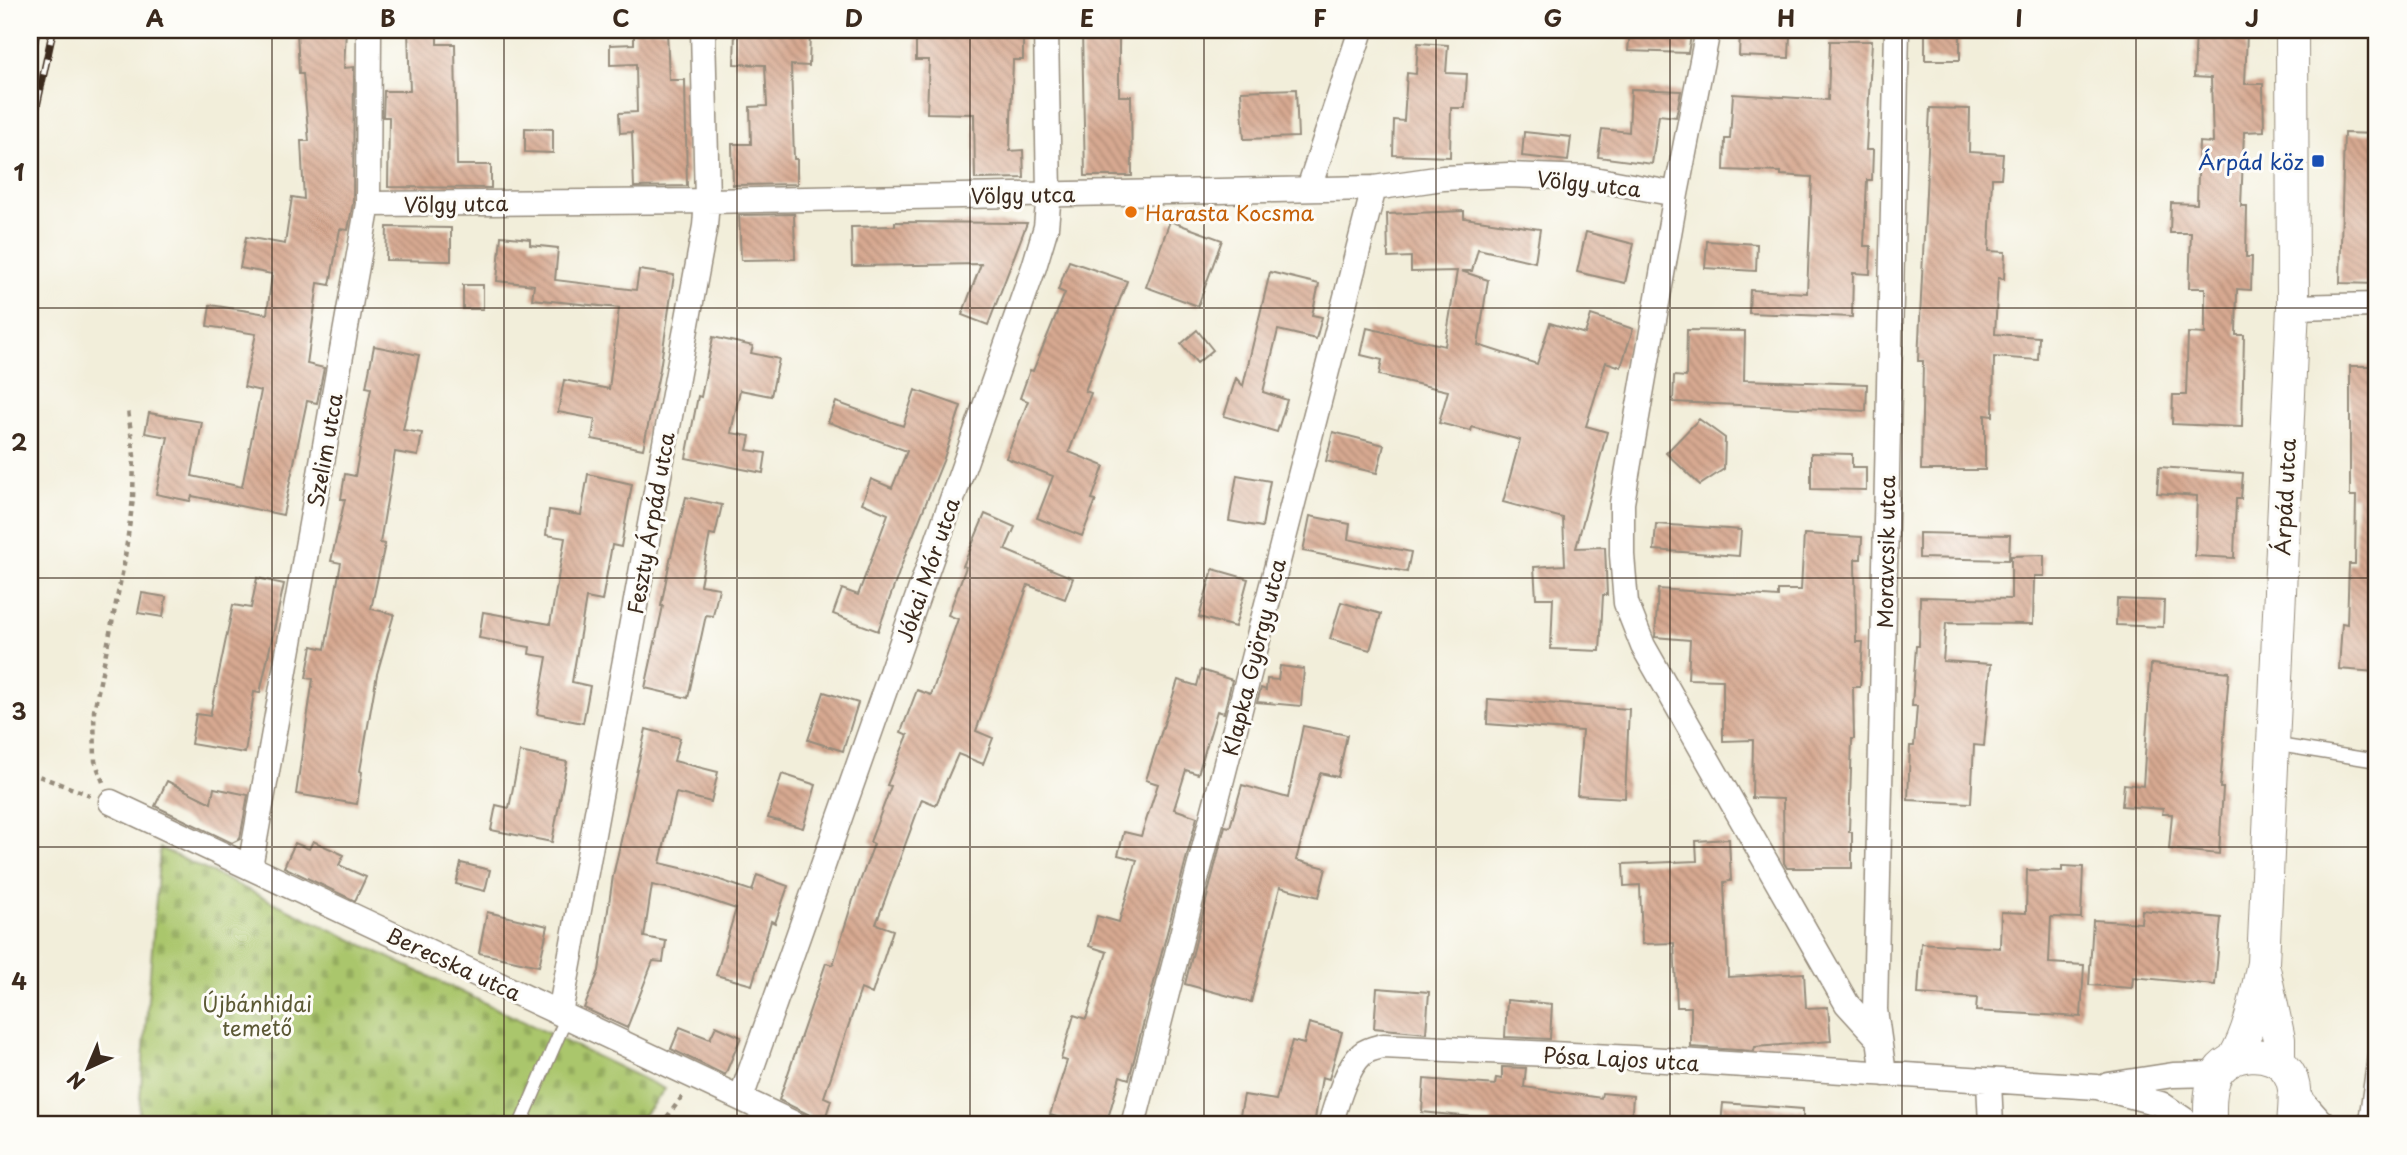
<svg xmlns="http://www.w3.org/2000/svg" width="2407" height="1155" font-family="'Playpen Sans',sans-serif">
	<style>
		.cemetery { fill: url(#cemetery-stones); stroke: #727845; stroke-width: 2 }
		.building { fill: url(#building-back-hatch) }
		.lines { fill: none; stroke-linecap: round; stroke-linejoin: round }
		.service-casing { stroke: #968c7c; stroke-width: 15 }
		.minor-casing { stroke: #968c7c; stroke-width: 27 }
		.tertiary-casing { stroke: #968c7c; stroke-width: 34 }
		.path { stroke: #968c7c; stroke-width: 4.5; stroke-dasharray: 5 5; stroke-linecap: butt }
		.service { stroke: #fff; stroke-width: 12 }
		.minor { stroke: #fff; stroke-width: 24 }
		.tertiary { stroke: #fff; stroke-width: 32 }
		.rail-casing { stroke: #3b2a1e; stroke-width: 8 }
		.rail { stroke: #fdfcf7; stroke-width: 5; stroke-dasharray: 16; stroke-linecap: butt }
		.grid { fill: none; stroke: #3b2a1e; stroke-width: 2; stroke-opacity: 0.55 }
		.transit-dot { fill: #1a4fb4; stroke: #fdfcf7; stroke-width: 2.5 }
		.food-dot { fill: #e8710a; stroke: #fdfcf7; stroke-width: 2.5 }
		.labels { text-anchor: middle; dominant-baseline: central; stroke-width: 6; stroke-linejoin: round; paint-order: stroke }
		.transit-label { font-size: 21px; fill: #164399; stroke: #fdfcf7; text-anchor: end }
		.street-label { font-size: 21px; fill: #3b2a1e; stroke: #fdfcf7 }
		.food-label { font-size: 21px; fill: #c56008; stroke: #fdfcf7; text-anchor: start }
		.park-label { font-size: 21px; fill: #5c5935; stroke: #fdfcf7 }
		.neatline { fill: none; stroke: #3b2a1e; stroke-width: 2.5 }
		.grid-label { font-size: 23px; text-anchor: middle; font-weight: bold; fill: #3b2a1e }
	</style>
	<defs>
		<pattern id="cemetery-stones" width="16" height="16" patternUnits="userSpaceOnUse" patternTransform="scale(1.75)"><rect width="16" height="16" fill="#aac66c"/><path d="M2 7V4a2 2 0 0 1 4 0v3zM10 15v-3a2 2 0 0 1 4 0v3z" fill="#93aa5d"/></pattern>
		<pattern id="building-back-hatch" width="6" height="6" patternUnits="userSpaceOnUse" patternTransform="scale(1.75)"><rect width="6" height="6" fill="#d7a991"/><path d="M-1 5l2 2M0 0l6 6M5-1l2 2" fill="none" stroke="#b08a76"/></pattern>
	</defs>
	<rect width="100%" height="100%" fill="#fdfcf7"/>
	<filter id="ink" filterUnits="userSpaceOnUse"><feTurbulence type="fractalNoise" baseFrequency=".0143" numOctaves="2"/><feDisplacementMap in="SourceGraphic" scale="14" xChannelSelector="R" yChannelSelector="G"/><feConvolveMatrix kernelMatrix="1 2 1 2 8 2 1 2 1" color-interpolation-filters="sRGB"/></filter>
	<filter id="wash" filterUnits="userSpaceOnUse"><feTurbulence type="fractalNoise" baseFrequency=".00686" numOctaves="4" result="noise"/><feDisplacementMap in="SourceGraphic" scale="28" xChannelSelector="R" yChannelSelector="G"/><feGaussianBlur stdDeviation="1.57" result="paint"/><feColorMatrix in="noise" values="0 0 0 0 0 0 0 0 0 0 0 0 0 0 0 0 0 1.4 0 .05"/><feComposite in="paint" operator="in"/></filter>
	<g filter="url(#wash)">
		<rect width="100%" height="100%" fill="#f2eeda"/>
		<path class="cemetery" d="M160,848L665,1089L636,1125H138Z"/>
		<g id="blocks">
			<path class="building" d="M297,30H346L344,68L354,67L353,203L348,230L340,229L330,285L318,283L307,364L324,368L317,403L307,401L283,515L192,496L190,501L156,494L168,437L145,433L149,413L202,422L192,476L242,487L261,391L244,387L256,334L207,326L210,305L267,314L272,274L240,268L246,237L285,244L292,197L304,199L301,141H309L303,74H299Z
				M408,30H437V44H455L457,165H491V188L388,187L389,117H383L384,91H410Z
				M634,30H667L669,80H685L687,186L634,187L632,132L620,133L619,113L637,112L636,64L610,65V45L634,44Z
				M735,30L810,32L809,66L791,65L794,159H797V184L733,185L732,144H751L750,107L767,106L765,65L734,64Z
				M982,30H1023V60H1013L1010,151L1023,150L1024,178L975,179L974,114L927,113L929,60H916V33L982,32Z
				M1082,30H1119V96H1131L1132,176H1085Z
				M1630,30H1692L1688,53L1628,51Z
				M1925,30H1960V60H1925Z
				M1740,31L1790,34L1789,58L1739,56Z
				M2196,31L2247,33L2245,84H2263L2264,131L2244,132L2241,206H2247L2246,257H2252L2251,290L2237,289L2236,335H2244L2242,427L2172,424L2173,395H2186L2188,333L2205,334V288H2189L2191,233H2170L2171,203L2197,204L2199,142L2213,143L2211,78L2194,77Z
				M1830,41H1872L1866,150H1873L1872,180H1867L1864,246H1871L1870,274L1853,273L1852,317L1749,313L1750,290L1807,293L1812,177L1781,175V172L1724,170L1725,139H1730L1733,94L1828,100Z
				M1418,43L1448,45L1446,73L1467,74L1465,108H1451L1450,157L1393,155L1394,120L1404,121L1407,73L1416,74Z
				M1296,89L1298,137L1244,139L1241,91Z
				M1631,89L1681,91L1676,117L1659,115L1652,164L1598,157L1602,129L1629,132Z
				M1930,108L1970,109L1969,152L2003,154L2001,178H1992L1989,251L2005,252L2004,279L1998,278L1995,334L2039,337L2038,360L1994,357L1993,416L1985,415V470H1921L1923,361H1918Z
				M525,128L553,129V153L525,152Z
				M1524,132L1571,137L1568,161L1522,156Z
				M2344,133L2377,134V284L2340,283Z
				M1464,211V218L1540,229L1535,262L1478,249L1472,271H1461L1488,280L1478,345L1537,364L1550,323L1585,334L1591,315L1633,329L1621,367L1606,362L1586,426L1607,432L1576,548L1605,547L1607,595H1603L1600,651L1551,649L1553,598H1536L1534,567L1565,565L1563,518L1503,502L1520,440L1472,427L1471,431L1439,423L1448,391L1379,375L1382,360L1361,355L1367,328L1445,346L1457,271L1411,272V257L1388,258L1387,214Z
				M794,214L795,259L741,260L739,215Z
				M1170,221L1222,240L1198,306L1146,287Z
				M895,222L1027,223L988,325L962,315L981,264L852,266L851,227L895,226Z
				M387,227L451,228V261L386,260Z
				M1586,232L1634,244L1625,283L1577,272Z
				M501,236L530,239V245L558,248L555,280L636,290L639,270L674,275L660,369L643,449L592,439L595,419L558,412L564,380L609,389L619,308L532,299L534,285L497,281Z
				M1707,241L1757,244L1756,271L1705,268Z
				M1069,261L1127,281L1085,391L1091,393L1069,452L1104,466L1092,499L1096,500L1082,536L1037,518L1053,476L1006,458L1028,401L1020,398L1030,370L1033,371L1065,293L1058,290Z
				M1270,272L1319,284L1312,315L1322,317L1316,339L1278,330L1263,392L1287,400L1277,432L1224,416L1236,378L1243,386Z
				M463,285H483V309H463Z
				M1197,330L1213,350L1197,363L1181,344Z
				M1687,330L1745,331L1744,380L1867,384L1866,411L1673,402L1674,376L1686,377Z
				M713,337L753,346L751,353L779,359L771,396L740,390L731,433L750,436L747,450L766,453L763,473L686,458L698,396L701,397Z
				M374,346L419,355L403,430L422,433L418,456L395,452L380,543L385,544L371,609L394,614L377,674L360,771L362,772L357,804L296,794L313,679L306,678L312,646L325,649L341,563L331,561L345,499H341L345,474L355,476L371,388L366,387Z
				M2350,366H2377L2376,672L2339,669L2342,623L2347,624L2349,564H2355L2356,496H2350Z
				M915,390L961,406L943,461L907,550L878,631L833,614L842,589L858,595L888,514L862,503L871,479L892,488L907,451L828,422L836,402L903,426Z
				M1699,419L1725,438L1724,469L1700,485L1666,453Z
				M1333,432L1384,445L1377,473L1326,461Z
				M1811,453L1852,454V467H1866V490L1811,489Z
				M2159,467L2243,473L2241,499H2236L2234,558L2195,556L2197,496L2157,493Z
				M588,474L632,484L621,547L612,545L602,601L586,598L572,682L590,686L583,723L537,714L547,657L529,654L530,647L479,638L483,612L550,624L565,538L546,535L549,510L581,515Z
				M1237,475L1270,481L1262,527L1229,521Z
				M686,497L722,505L715,535L710,534L700,585L719,588L713,616L706,615L688,698L645,688L663,606H661L670,560Z
				M985,514L1015,527L1005,550L1073,578L1065,599L1028,585L976,731L993,738L983,764L958,754L936,805L922,799L876,924L893,930L872,994L861,989L824,1097L831,1100L824,1122L779,1100L826,963L833,965L853,900L874,844L870,842L891,786L887,785L908,735L901,732L917,690L931,695L958,619L948,615L966,567L963,566Z
				M1310,516L1350,524L1348,539L1411,552L1407,572L1303,551Z
				M1656,524L1741,530L1739,556L1654,550Z
				M1919,533L2010,535L2009,560L1919,558Z
				M1804,534L1862,537L1861,559H1855L1856,642H1863L1860,687H1853L1854,739H1852L1849,832H1852V868H1787L1784,863L1783,799L1752,798L1753,740L1723,741V680L1688,679L1690,640L1655,637L1658,589L1778,597V590H1801Z
				M2044,555V576H2034L2033,624L1946,623L1943,661L1991,664L1984,746L1974,745L1971,803L1908,800L1910,746H1914L1917,706H1912L1916,646H1919L1920,597L2011,599V556Z
				M1213,569L1248,579L1235,627L1199,617Z
				M257,578L284,584L260,693L254,692L245,753L191,744L196,714L210,716L233,605L251,608Z
				M142,593L166,597L163,617L138,613Z
				M2117,599L2164,601L2163,627L2116,625Z
				M1341,602L1381,614L1370,650L1330,639Z
				M2151,664L2229,672L2220,788H2223L2219,854L2169,849L2172,814H2162L2163,809L2122,806L2124,784L2143,786Z
				M1280,666L1304,669L1301,706L1257,702L1261,688L1266,690L1267,679L1278,680Z
				M1201,670L1232,680L1224,713L1217,711L1198,774L1186,770L1174,809L1197,817L1129,1079L1120,1076L1106,1125H1083L1050,1115L1067,1061L1061,1059L1074,1015L1086,1019L1107,952L1089,946L1097,916L1119,922L1137,860L1118,855L1124,832L1141,836L1158,784L1146,780L1178,680L1197,686Z
				M824,692L858,703L843,751L808,740Z
				M1488,699L1629,709L1625,798L1577,795L1582,731L1487,724Z
				M1303,726L1347,735L1338,777L1320,773L1296,860L1326,868L1319,897L1280,887L1251,1002L1185,984L1225,826L1230,827L1242,785L1288,798Z
				M646,729L680,738L674,761L718,772L711,802L676,793L660,863L694,871L752,891L757,875L788,886L775,923L771,921L752,985L716,975L736,909L689,893L652,885L644,937L666,941L663,962L653,961L627,1028L584,1008L599,971L613,876Z
				M520,752L567,762L552,842L491,830L496,805L509,808Z
				M782,774L816,785L803,828L768,818Z
				M167,781L211,803L214,788L248,795L240,839L232,843L155,806Z
				M1729,839L1731,881L1724,882L1728,977L1804,973L1806,1008L1828,1007L1831,1041L1755,1047L1754,1051L1691,1047V1007H1677L1674,943L1642,944L1640,885L1624,886L1623,864L1697,861L1696,841Z
				M313,841L344,855L339,865L366,877L355,901L284,867L295,843L309,849Z
				M461,863L490,870L485,891L456,884Z
				M2062,866L2083,867L2081,918L2051,917L2049,963L2084,965L2081,1017L1976,1011L1977,998L1918,994L1921,943L2000,948L2001,912L2026,913L2027,870L2062,871Z
				M2142,910L2221,918L2215,985L2133,977L2132,988L2089,985L2093,920L2141,923Z
				M487,912L548,926L539,966L479,953Z
				M1377,988L1429,992L1426,1033L1374,1028Z
				M1507,1000L1552,1004L1550,1039L1505,1037Z
				M1309,1023L1342,1032L1329,1079L1322,1077L1314,1125H1238L1244,1095L1276,1100L1292,1041L1304,1044Z
				M716,1026L741,1037L725,1075L671,1049L680,1027L710,1039Z
				M1502,1067L1526,1068L1524,1087L1601,1098L1602,1093L1633,1096L1631,1125H1491L1492,1119L1422,1112L1424,1079L1495,1085L1496,1078L1502,1079Z
				M1723,1103L1803,1109V1125H1721Z"/>
		</g>
	</g>
	<g filter="url(#ink)">
		<use href="#blocks" fill-opacity="0" stroke="#968c7c" stroke-width="2"/>
		<g class="lines">
			<g class="service-casing">
				<path id="service" d="M2273,744L2377,761
					M2366,1114L2377,1034
					M520,1125L567,1016"/>
			</g>
			<g class="minor-casing">
				<path id="minor" d="M1708,30L1676,194L1622,503V555L1626,603L1643,646L1847,1004L1878,1038
					M1309,188L1361,30
					M368,204L707,201L1374,188L1443,178L1509,175L1588,178L1676,194
					M2293,307L2377,305
					M111,802L797,1125
					M250,867L368,204L369,30
					M560,1013L705,226L707,201L703,30
					M1884,1074L1875,1010L1897,30
					M1989,1082L1991,1125
					M2108,1085L2173,1075L2216,1074
					M2295,1093L2320,1121L2328,1125
					M741,1098L1034,267L1046,227L1049,193L1046,30
					M1133,1125L1374,188
					M1330,1125C1336,1105 1346,1068 1362,1054C1368,1049 1375,1048 1383,1046L1633,1058L2097,1087L2161,1104L2192,1125"/>
			</g>
			<g class="tertiary-casing">
				<path id="tertiary" d="M2265,973L2279,1039V1062
					M2234,1058C2251,1029 2256,996 2263,963L2293,307L2292,30
					M2210,1125C2210,1109 2209,1092 2215,1077C2227,1050 2273,1048 2288,1072C2298,1087 2294,1108 2293,1125"/>
			</g>
			<path class="path" d="M30,773L90,795
				M103,782L95,761L94,711L124,564L133,499L134,456L128,410
				M661,1125L682,1097"/>
			<use href="#service" class="service"/>
			<use href="#minor" class="minor"/>
			<use href="#tertiary" class="tertiary"/>
			<g class="rail-casing">
				<path id="rail" d="M30,62L37,30
					M30,137L53,30"/>
			</g>
			<use href="#rail" class="rail"/>
		</g>
	</g>
	<path class="grid" d="M272,30V1125M504,30V1125M737,30V1125M970,30V1125M1204,30V1125M1436,30V1125M1670,30V1125M1902,30V1125M2136,30V1125M30,308H2377M30,578H2377M30,847H2377"/>
	<rect class="transit-dot" x="2311" y="154" width="14" height="14" rx="3.5"/>
	<circle class="food-dot" cx="1131" cy="212" r="7"/>
	<g class="labels">
		<g class="transit-label">
			<text x="2304" y="161">Árpád köz</text>
		</g>
		<g class="street-label">
			<text transform="translate(1589 183) rotate(6)">Völgy utca</text>
			<text transform="translate(1023 194) rotate(-1)">Völgy utca</text>
			<text transform="translate(456 203) rotate(-1)">Völgy utca</text>
			<text transform="translate(324 450) rotate(-80)">Szelim utca</text>
			<text transform="translate(2284 497) rotate(-87)">Árpád utca</text>
			<text transform="translate(650 523) rotate(-80)">Feszty Árpád utca</text>
			<text transform="translate(1885 552) rotate(-89)">Moravcsik utca</text>
			<text transform="translate(927 570) rotate(-71)">Jókai Mór utca</text>
			<text transform="translate(1253 657) rotate(-76)">Klapka György utca</text>
			<text transform="translate(454 963) rotate(25)">Berecska utca</text>
			<text transform="translate(1621 1058) rotate(3)">Pósa Lajos utca</text>
		</g>
		<g class="food-label">
			<text x="1145" y="212">Harasta Kocsma</text>
		</g>
		<g class="park-label">
			<text x="257" y="1003">Újbánhidai<tspan x="257" dy="24">temető</tspan></text>
		</g>
	</g>
	<rect width="2407" height="1155" fill="none" stroke="#fdfcf7" stroke-width="77"/>
	<g transform="translate(88 1068) rotate(224)" stroke="#fdfcf7" stroke-width="5" paint-order="stroke">
	<path d="M0-5L12 26L0 18L-12 26Z" fill="#3b2a1e"/>
	<text y="-10" font-size="19" font-weight="bold" text-anchor="middle" fill="#3b2a1e">N</text>
	</g>
	<rect x="38" y="38" width="2330" height="1078" class="neatline"/>
	<g class="grid-label">
		<text x="155" y="27">A</text>
		<text x="388" y="27">B</text>
		<text x="621" y="27">C</text>
		<text x="854" y="27">D</text>
		<text x="1087" y="27">E</text>
		<text x="1320" y="27">F</text>
		<text x="1553" y="27">G</text>
		<text x="1786" y="27">H</text>
		<text x="2019" y="27">I</text>
		<text x="2252" y="27">J</text>
		<text x="19" y="181">1</text>
		<text x="19" y="451">2</text>
		<text x="19" y="720">3</text>
		<text x="19" y="990">4</text>
	</g>
</svg>
